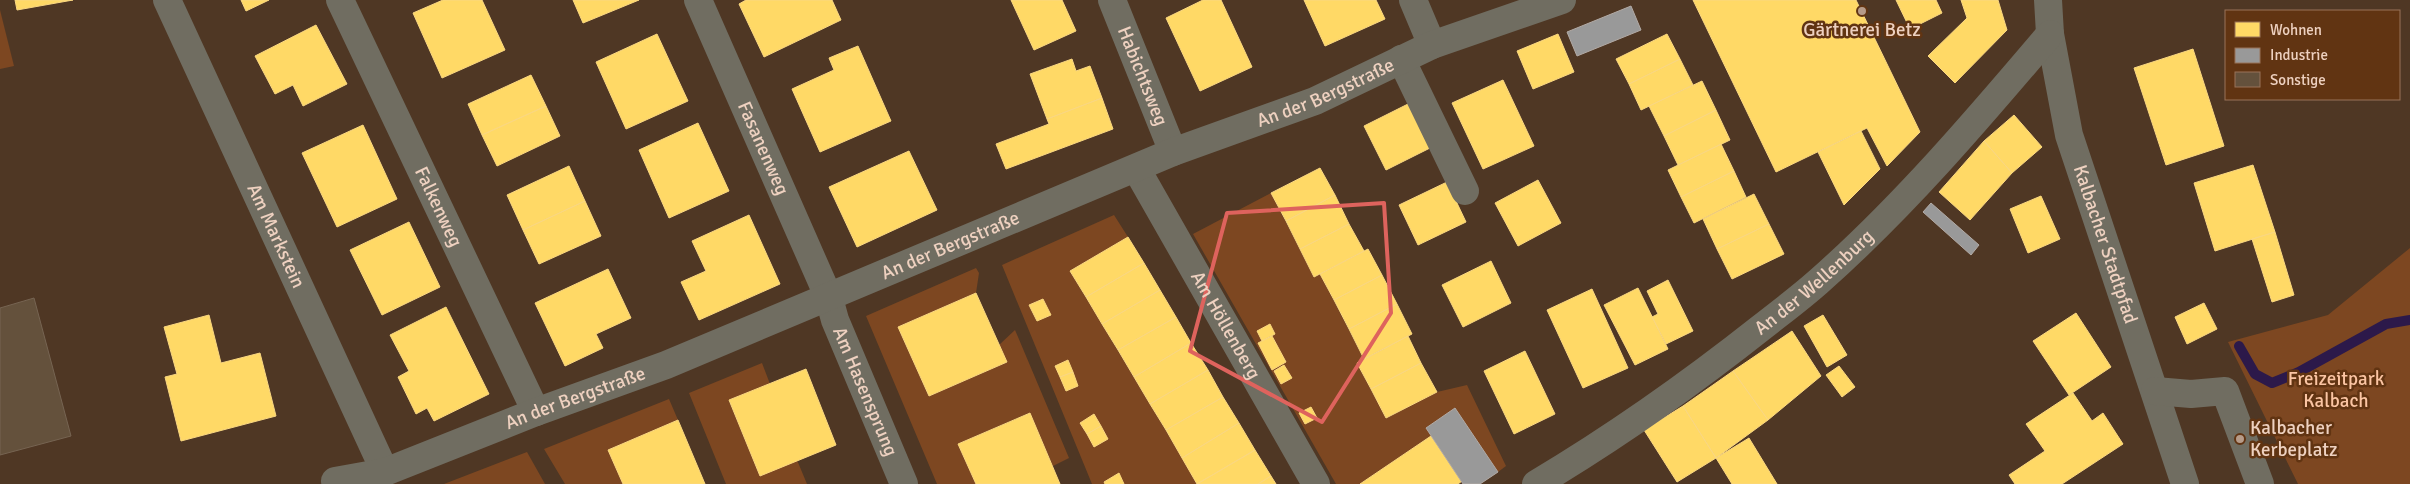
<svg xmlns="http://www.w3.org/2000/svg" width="2410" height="484" font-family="Signika,sans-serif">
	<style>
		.green { fill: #7d4721 }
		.homes { fill: #ffd966; stroke: #fad781 }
		.industry { fill: #999; stroke: #b2aaa5 }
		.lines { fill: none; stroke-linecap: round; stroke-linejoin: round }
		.stream { stroke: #2c194a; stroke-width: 10 }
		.building { fill: #64513c; stroke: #766452 }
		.minor { stroke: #706d61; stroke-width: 28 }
		.marked { fill: none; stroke: #de635d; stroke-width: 4; stroke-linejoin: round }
		.poi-dot { fill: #b69b89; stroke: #613412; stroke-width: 2 }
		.labels { text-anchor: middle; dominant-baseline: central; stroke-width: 5; stroke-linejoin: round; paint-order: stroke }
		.poi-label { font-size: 19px; fill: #eed1c0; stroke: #613412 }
		.street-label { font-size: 19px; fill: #eed1c0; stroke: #613412 }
		.park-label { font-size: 19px; fill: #fbc5a3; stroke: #613412 }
	</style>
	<rect width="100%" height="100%" fill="#4f3724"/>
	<path class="green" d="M0,10L14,66L0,69Z
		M1271,193L1314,277L1320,274L1364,359L1357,363L1386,418L1437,392L1467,385L1506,466L1498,472L1455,409L1426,428L1431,436L1360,484H1336L1193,234Z
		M1114,215L1128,237L1070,271L1198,484H1092L1002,265Z
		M2410,248V484H2298L2228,342L2328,315Z
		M976,268L979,273L976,293L898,327L929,396L1007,362L999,345L1015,330L1069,458L1053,466L1029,413L958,444L976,484H937L866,316Z
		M762,363L770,384L729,401L760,475L797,460L807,484H726L689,393Z
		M669,399L678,420L609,450L623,484H565L544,449Z
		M527,452L545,484H444Z"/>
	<path class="homes" d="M15,0H73L17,10Z
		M241,0H269L246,11Z
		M443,0H482L505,50L442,78L413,13Z
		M573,0H639L583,23Z
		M746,0H832L841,20L764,57L739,4Z
		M1011,0H1062L1076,31L1034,50Z
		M1203,0H1221L1252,67L1200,91L1166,18Z
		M1304,0H1376L1385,19L1325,46Z
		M1693,0H1856L1920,132L1887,166L1867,128L1776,172Z
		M1896,0H1936L1942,13L1910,29Z
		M1961,0H1998L2007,30L1955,83L1928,56L1967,18Z
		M316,25L347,84L303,106L293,85L275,94L255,56Z
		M657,34L688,101L626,129L596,62Z
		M1558,34L1574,72L1533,89L1517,51Z
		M1667,34L1680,59L1629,84L1616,59Z
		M858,46L891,121L820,152L792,89L834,70L829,58Z
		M2193,49L2224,146L2166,165L2134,68Z
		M1072,59L1076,71L1090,66L1102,98L1047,119L1030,74Z
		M1680,59L1693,85L1641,110L1629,84Z
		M531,75L546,106L482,135L468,104Z
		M1503,80L1534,146L1483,169L1452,103Z
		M1702,81L1716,110L1664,136L1649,106Z
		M1102,98L1113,129L1006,169L996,144L1049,124L1047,119Z
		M1408,104L1430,148L1386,170L1364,126Z
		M546,106L560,136L497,166L482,135Z
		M1716,110L1730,140L1678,165L1664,136Z
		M2014,115L2042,147L2012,173L1984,141Z
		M698,123L729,191L669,218L639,150Z
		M363,125L397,199L337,227L302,153Z
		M1861,131L1880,169L1844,205L1818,152Z
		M1984,141L2012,173L1970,220L1939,192Z
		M1721,144L1734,171L1681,197L1668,170Z
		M909,151L937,210L857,247L829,187Z
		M2253,165L2275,232L2215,251L2194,183Z
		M569,166L585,201L523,230L507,195Z
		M1320,168L1335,195L1286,221L1271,193Z
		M1734,171L1746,197L1694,223L1681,197Z
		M1538,180L1561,223L1518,246L1495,203Z
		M1447,182L1466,222L1418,245L1399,205Z
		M1754,194L1769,224L1717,249L1703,219Z
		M1335,195L1349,224L1300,249L1286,221Z
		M2041,196L2060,239L2028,253L2010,209Z
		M585,201L601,236L539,264L523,230Z
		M749,215L780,284L699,320L681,282L706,271L692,241Z
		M409,222L440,287L382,315L350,250Z
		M1349,224L1364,251L1314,277L1300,249Z
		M1769,224L1784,254L1732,279L1717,249Z
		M2275,232L2294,295L2272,302L2252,239Z
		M1128,237L1144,263L1086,297L1070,271Z
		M1368,249L1382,275L1334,300L1320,274Z
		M1491,261L1511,303L1463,327L1442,285Z
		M1144,263L1160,290L1102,324L1086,297Z
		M608,269L631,318L596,334L603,348L565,366L535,303Z
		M1382,275L1397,304L1349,329L1334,300Z
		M1668,280L1693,331L1666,344L1652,317L1658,314L1647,291Z
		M1638,288L1668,349L1635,365L1604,305Z
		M1592,289L1628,368L1583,388L1547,310Z
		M1160,290L1176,317L1118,350L1102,324Z
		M976,293L1007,362L929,396L898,327Z
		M1043,299L1051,315L1037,321L1029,305Z
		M2204,303L2217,329L2187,344L2175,317Z
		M1397,304L1412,334L1364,359L1349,329Z
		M446,307L489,394L434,421L427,408L416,414L398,377L409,371L390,335Z
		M2076,313L2111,367L2069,395L2033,341Z
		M209,315L221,363L260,353L276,416L181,441L165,377L177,374L164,327Z
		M1823,315L1847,355L1827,367L1804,326Z
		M1176,317L1191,343L1134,377L1118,350Z
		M1270,324L1275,334L1262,341L1257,331Z
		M1792,331L1821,376L1768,420L1733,371Z
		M1272,336L1286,362L1272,370L1258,343Z
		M1408,336L1421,363L1371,389L1357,363Z
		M1191,343L1208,370L1150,404L1134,377Z
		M1525,351L1555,414L1514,434L1484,371Z
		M1068,360L1073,372L1060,377L1055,366Z
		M1421,363L1437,392L1386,418L1371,389Z
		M1284,365L1292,378L1281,384L1274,371Z
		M1839,366L1855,387L1842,397L1826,375Z
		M806,369L836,445L760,476L729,400Z
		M1208,370L1223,397L1166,430L1150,404Z
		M1733,371L1768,420L1716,458L1683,406Z
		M1073,372L1078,386L1066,391L1060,377Z
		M2073,393L2092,421L2103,413L2123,444L2062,484H2015L2009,475L2045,451L2026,424Z
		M1223,397L1239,423L1182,458L1166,430Z
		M1683,406L1716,458L1677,482L1644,430Z
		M1311,407L1317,418L1305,424L1299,413Z
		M1030,413L1060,484H976L958,444Z
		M1094,414L1101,426L1087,434L1080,423Z
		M678,420L705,484H623L608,450Z
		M1239,423L1255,450L1197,484L1182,458Z
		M1101,426L1108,439L1094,447L1087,434Z
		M1431,436L1462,481L1458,484H1360Z
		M1749,438L1777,484H1732L1716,458Z
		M1255,450L1271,476L1258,484H1197Z
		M1119,473L1124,484H1105L1104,482Z
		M1271,476L1276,484H1258Z"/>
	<path class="industry" d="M1631,6L1641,30L1577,56L1567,32Z
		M1931,203L1979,245L1971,255L1923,212Z
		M1455,408L1498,472L1480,484H1463L1426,428Z"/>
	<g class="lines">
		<path class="stream" d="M2239,346L2255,374L2272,383L2299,372L2386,324L2410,320"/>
	</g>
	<path class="building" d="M34,298L71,436L0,455V308Z"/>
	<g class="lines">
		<g class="minor">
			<path id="s1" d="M167,0L385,472"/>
			<path id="s2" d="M340,0L536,412"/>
			<path id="s3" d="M698,0L829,298L835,320L904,484"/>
			<path id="s4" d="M1112,0L1173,152"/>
			<path d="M1413,0L1432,45"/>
			<path id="s5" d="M2048,0L2050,34L2069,135L2185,484"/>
			<path d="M1401,59L1465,191"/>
			<path id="s6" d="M1136,168L1316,484"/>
			<path d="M2155,391L2191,394L2225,391L2260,484"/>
			<path id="s7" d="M335,481L385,472L536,412L666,365L1173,152L1315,101L1432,45L1562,0"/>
			<path id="s8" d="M1536,484C1615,437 1690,384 1762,327C1781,312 1800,298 1818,282C1903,207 1977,120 2050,34"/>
		</g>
	</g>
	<path class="marked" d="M1384,203L1391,313L1322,422L1190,351L1227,213Z"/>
	<g class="poi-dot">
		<circle cx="1862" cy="11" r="5"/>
		<circle cx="2240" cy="439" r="5"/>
	</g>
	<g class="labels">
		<g class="poi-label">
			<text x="1862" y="30">Gärtnerei Betz</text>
			<text x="2250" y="428" text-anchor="start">Kalbacher<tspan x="2250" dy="22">Kerbeplatz</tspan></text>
		</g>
		<g class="street-label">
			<text stroke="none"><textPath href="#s4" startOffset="82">Habichtsweg</textPath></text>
			<text stroke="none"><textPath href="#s7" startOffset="1065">An der Bergstraße</textPath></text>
			<text stroke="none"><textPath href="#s3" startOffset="162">Fasanenweg</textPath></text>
			<text stroke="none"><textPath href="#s2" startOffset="229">Falkenweg</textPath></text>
			<text stroke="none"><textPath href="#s1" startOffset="260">Am Markstein</textPath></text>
			<text stroke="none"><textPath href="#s5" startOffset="252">Kalbacher Stadtpfad</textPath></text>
			<text stroke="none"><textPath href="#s7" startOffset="660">An der Bergstraße</textPath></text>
			<text stroke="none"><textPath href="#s8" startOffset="344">An der Wellenburg</textPath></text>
			<text stroke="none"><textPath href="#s6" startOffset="181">Am Höllenberg</textPath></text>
			<text stroke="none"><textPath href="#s3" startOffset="426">Am Hasensprung</textPath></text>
			<text stroke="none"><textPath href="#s7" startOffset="255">An der Bergstraße</textPath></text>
		</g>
		<g class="park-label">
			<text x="2336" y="379">Freizeitpark<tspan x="2336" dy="22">Kalbach</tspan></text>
		</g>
	</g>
	<rect x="2225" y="10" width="175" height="90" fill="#613412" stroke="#997358"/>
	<rect x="2235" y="22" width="25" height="15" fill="#ffd966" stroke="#997358"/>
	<text x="2270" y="35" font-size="15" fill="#eed1c0">Wohnen</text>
	<rect x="2235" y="48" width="25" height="15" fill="#999999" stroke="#997358"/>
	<text x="2270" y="60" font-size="15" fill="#eed1c0">Industrie</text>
	<rect x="2235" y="72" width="25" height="15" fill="#64513c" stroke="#997358"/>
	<text x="2270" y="85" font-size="15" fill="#eed1c0">Sonstige</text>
</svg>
